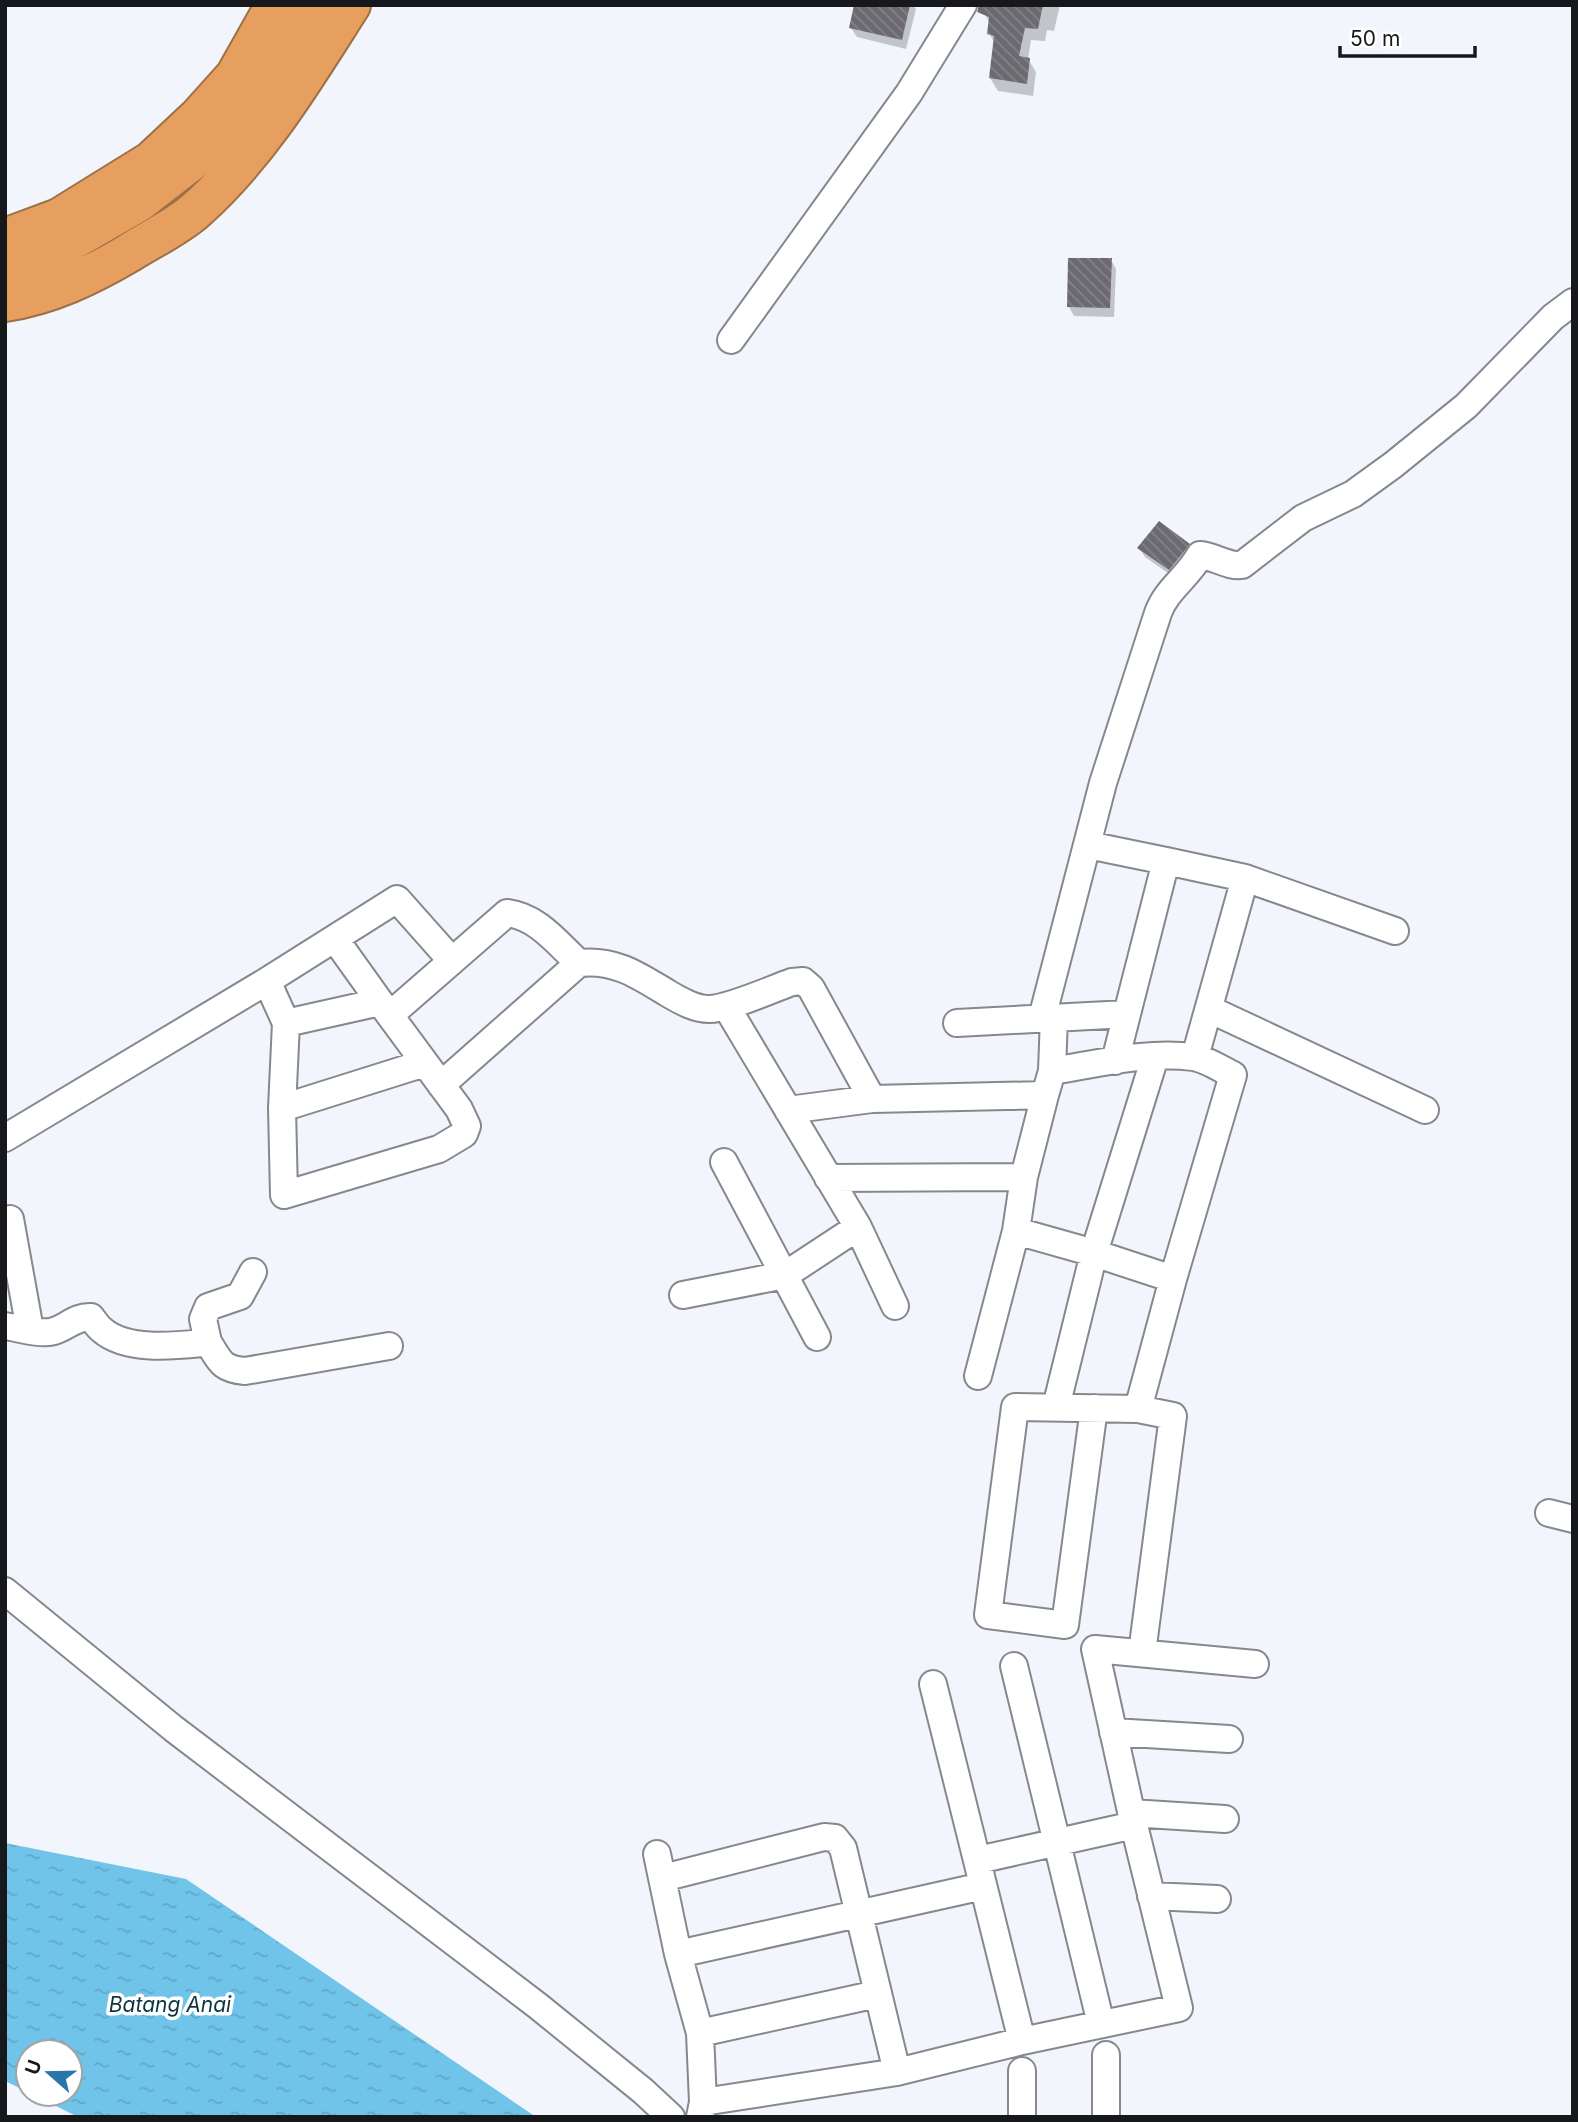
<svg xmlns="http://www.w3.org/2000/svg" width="1578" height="2122" font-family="Inter,sans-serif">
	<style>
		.water { fill: url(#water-ripples) }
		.shadow { fill: #0003 }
		.building { fill: url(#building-back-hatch) }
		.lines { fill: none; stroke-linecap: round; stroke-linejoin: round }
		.minor-casing { stroke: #85888e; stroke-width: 30 }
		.highway-casing { stroke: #9e7047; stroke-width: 42 }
		.minor { stroke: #fff; stroke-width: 26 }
		.highway { stroke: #e79f5f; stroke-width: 38 }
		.labels { text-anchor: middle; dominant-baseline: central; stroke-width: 7; stroke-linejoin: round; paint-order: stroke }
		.water-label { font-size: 21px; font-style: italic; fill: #0e3544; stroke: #fff }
	</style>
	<defs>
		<pattern id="water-ripples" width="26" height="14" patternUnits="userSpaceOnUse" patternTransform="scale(1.75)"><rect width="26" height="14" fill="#70c4e9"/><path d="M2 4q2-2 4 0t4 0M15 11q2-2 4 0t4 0" fill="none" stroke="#60a8c7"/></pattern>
		<pattern id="building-back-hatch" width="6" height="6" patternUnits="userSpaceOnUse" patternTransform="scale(1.75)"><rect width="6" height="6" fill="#6c6a70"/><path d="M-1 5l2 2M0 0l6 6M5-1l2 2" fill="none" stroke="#838286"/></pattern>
	</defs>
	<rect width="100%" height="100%" fill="#f2f5fb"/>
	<path class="water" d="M5,1843L186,1879L536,2117H78L32,2094H70V2052H28V2092L5,2081Z"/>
	<path class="shadow" d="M856,5H913L916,9L906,49L857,37L851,28Z
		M988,5H1060L1054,31L1047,30L1045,41L1031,40L1028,59L1036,72L1033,96L998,91L990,78L995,44L989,33L990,23L985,15Z
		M1111,260L1116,269L1114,317L1074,316L1069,307Z
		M1188,545L1194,554L1175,578L1145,557L1139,548Z"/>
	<path class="building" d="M854,5H910L902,40L849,28Z
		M979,5H1043L1038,29L1025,28L1019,56L1030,58L1027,84L989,78L994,36L987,34L989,17L977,12Z
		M1068,258H1112L1110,308L1067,307Z
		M1159,521L1190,544L1169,570L1137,548Z"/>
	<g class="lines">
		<g class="minor-casing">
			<path id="minor" d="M731,340L909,93L963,5
				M1088,845L1166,861L1115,1061
				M1166,861L1245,878L1195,1057
				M1245,878L1395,931
				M335,939L380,1002
				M267,981L397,899L452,961
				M726,1006L858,1227L895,1306
				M1209,1009L1425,1110
				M390,1015L507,913C538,917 557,943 579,963
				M1042,1018L1103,783L1158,613C1166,590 1188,577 1200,555C1214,556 1228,567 1242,565L1303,518L1353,494L1393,465L1466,406L1553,317L1573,302
				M957,1023L1127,1014
				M1052,1071L1054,1017
				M441,1085L579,963C616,959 639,976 669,994C681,1001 695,1009 709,1009C728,1009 772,989 792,982L803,981L811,988L872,1099
				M282,1108L286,1023
				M788,1110L872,1099L1045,1095L1052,1071C1097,1064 1147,1051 1193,1057C1206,1059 1221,1069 1233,1075L1173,1279L1138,1409L1015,1407L988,1615L1065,1625L1094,1408
				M5,1138L267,981L286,1023L380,1002L459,1109L467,1126L464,1134L439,1149L284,1195L282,1108L425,1063
				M724,1162L817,1337
				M828,1178L1024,1177
				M10,1219L30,1330
				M1016,1231L1094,1253L1173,1279
				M683,1295L785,1275L858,1227
				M5,1326C19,1328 36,1334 50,1332C65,1330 74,1316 91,1317C94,1321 98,1327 102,1330C126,1351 173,1346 202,1343L208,1342L203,1319L208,1307L240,1296L253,1272
				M208,1342C220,1361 221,1369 245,1371L389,1346
				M978,1376L1016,1231L1024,1177L1045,1095
				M1056,1407L1094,1253L1155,1057
				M1138,1409L1173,1416L1142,1653
				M1549,1513L1573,1519
				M5,1591L174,1729L538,2006L643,2091L671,2117
				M1014,1666L1101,2024
				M933,1684L1022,2041
				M1113,1732L1229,1739
				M1131,1813L1225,1819
				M657,1854L678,1954L700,2033L703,2102L700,2117
				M978,1860L1134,1825
				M663,1878L824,1837L835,1838L843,1848L897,2072
				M1151,1896L1217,1899
				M678,1954L983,1886
				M700,2033L877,1994
				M1106,2055V2117
				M703,2102L897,2072L1022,2041L1179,2008L1134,1825L1095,1649L1255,1664
				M1022,2117V2071"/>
		</g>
		<g class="highway-casing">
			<path id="highway" d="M5,238L59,218L151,161L199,116L235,76L275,5
				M5,269L66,244L139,202L211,146L259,88L313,5
				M5,302C50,295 90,276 129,253C151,239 177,227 196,210C260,153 305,77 351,5"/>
		</g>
		<use href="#minor" class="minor"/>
		<use href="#highway" class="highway"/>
	</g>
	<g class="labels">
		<g class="water-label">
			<text x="170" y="2004">Batang Anai</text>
		</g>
	</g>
	<rect width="1578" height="2122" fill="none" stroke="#17181b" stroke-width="14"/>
	<g transform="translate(49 2073) rotate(290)"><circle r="33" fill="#ffffff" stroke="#a2a3a4" stroke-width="2"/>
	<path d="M0-5L12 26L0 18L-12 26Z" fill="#2977aa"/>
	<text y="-10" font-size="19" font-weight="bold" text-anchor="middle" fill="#17181b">U</text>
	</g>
	<path d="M1340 46v10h135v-10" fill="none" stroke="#17181b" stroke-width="3.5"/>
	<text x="1350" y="46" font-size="21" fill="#17181b" stroke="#ffffff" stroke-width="5" paint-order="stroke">50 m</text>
</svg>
